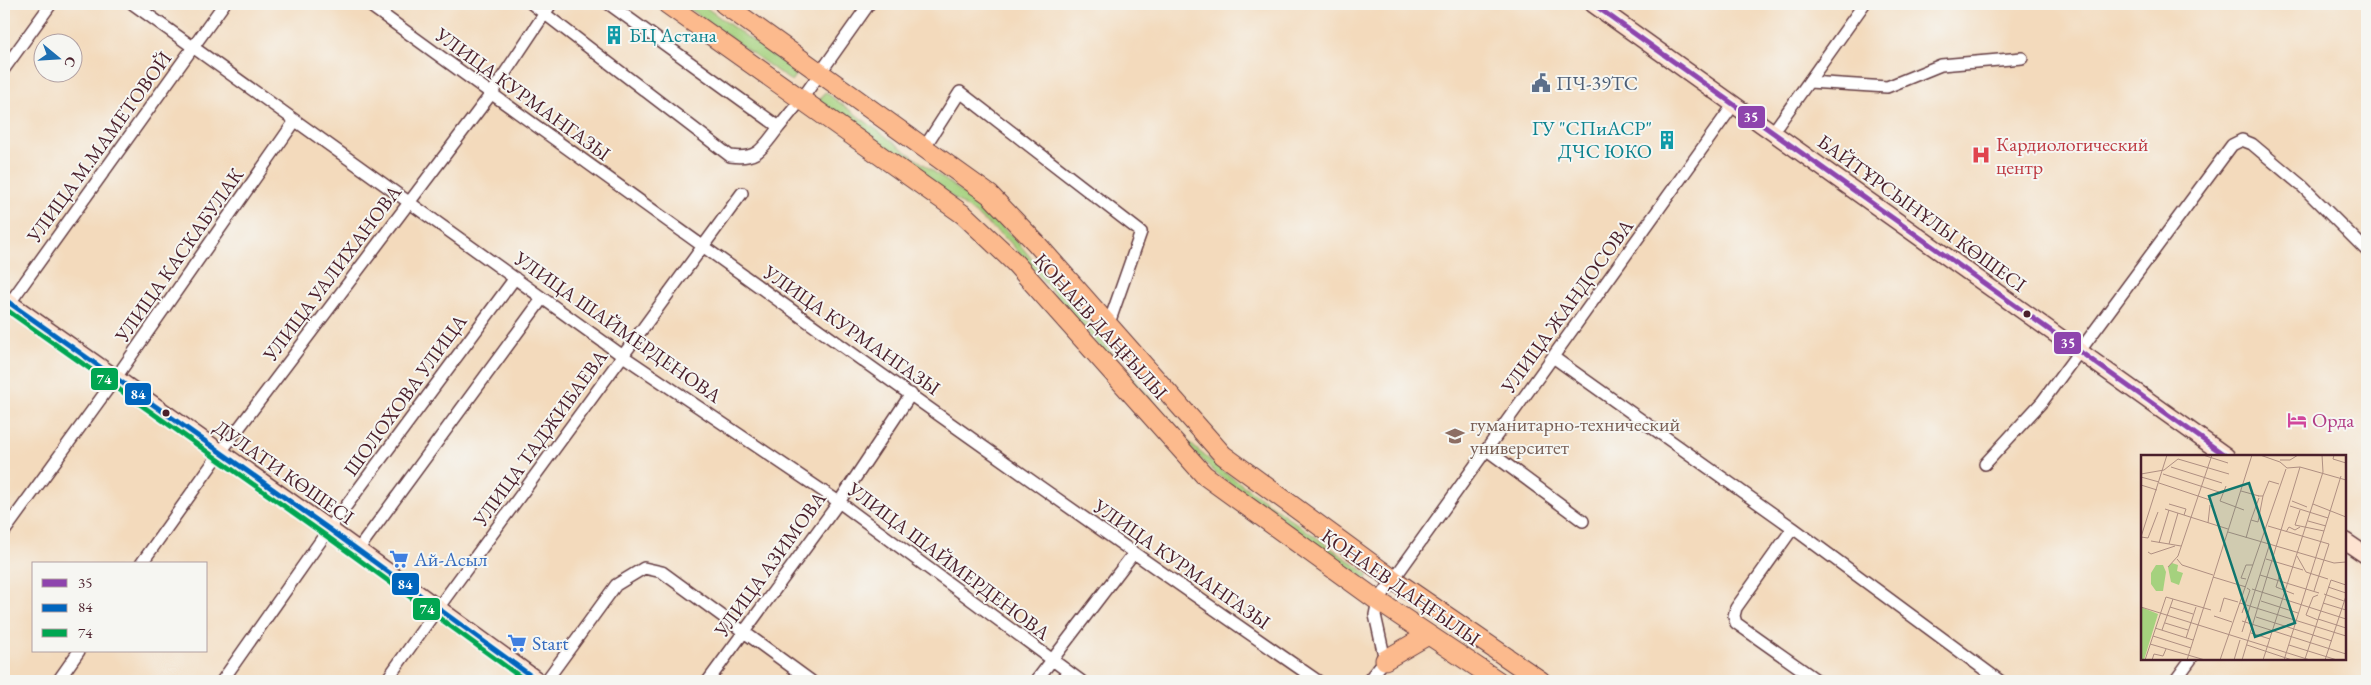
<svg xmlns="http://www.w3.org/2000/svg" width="2371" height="685" font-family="'EB Garamond',serif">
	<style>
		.green { fill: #a5d17e; stroke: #787854 }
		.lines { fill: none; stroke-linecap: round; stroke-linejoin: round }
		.street-casing { stroke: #633b41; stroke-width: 14 }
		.secondary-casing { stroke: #633b41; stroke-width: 19 }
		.primary-casing { stroke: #633b41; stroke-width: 21 }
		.street { stroke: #fff; stroke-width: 11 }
		.secondary { stroke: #fee3d1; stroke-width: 16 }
		.primary { stroke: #fcba8d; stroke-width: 19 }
		.bus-1-casing { stroke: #f6f6f2; stroke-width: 9 }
		.bus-2-casing { stroke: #f6f6f2; stroke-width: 9 }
		.bus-3-casing { stroke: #f6f6f2; stroke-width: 9 }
		.bus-1 { stroke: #8e44ad; stroke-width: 5 }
		.bus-2 { stroke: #0065bd; stroke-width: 5 }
		.bus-3 { stroke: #00a651; stroke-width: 5 }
		.bus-dot { fill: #4a1f2b; stroke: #f6f6f2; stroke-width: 2 }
		.labels { text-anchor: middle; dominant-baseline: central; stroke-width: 4; stroke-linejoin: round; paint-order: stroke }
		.culture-label { font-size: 20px; fill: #0d838f; stroke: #f6f6f2; text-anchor: start }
		.service-label { font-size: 20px; fill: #4e5e75; stroke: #f6f6f2; text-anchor: start }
		.street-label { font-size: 20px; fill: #4a1f2b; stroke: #f6f6f2 }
		.health-label { font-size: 20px; fill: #be3a42; stroke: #f6f6f2; text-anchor: start }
		.hotel-label { font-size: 20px; fill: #b23c85; stroke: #f6f6f2; text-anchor: start }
		.education-label { font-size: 20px; fill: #785e54; stroke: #f6f6f2; text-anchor: start }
		.shop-label { font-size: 20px; fill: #366cbe; stroke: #f6f6f2; text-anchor: start }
		.inset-road { fill: none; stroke: #af8f82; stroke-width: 1 }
		.view { fill: #0f766e; fill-opacity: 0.15; stroke: #0f766e; stroke-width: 2.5 }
		.inset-edge { fill: none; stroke: #4a1f2b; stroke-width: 2.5 }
		.line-badge { stroke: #f6f6f2; stroke-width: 2 }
		.badge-label { font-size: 14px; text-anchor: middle; font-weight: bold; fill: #fff }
	</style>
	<rect width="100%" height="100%" fill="#f6f6f2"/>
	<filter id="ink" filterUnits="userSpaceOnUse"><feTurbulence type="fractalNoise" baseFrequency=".02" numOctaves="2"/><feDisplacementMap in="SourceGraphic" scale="10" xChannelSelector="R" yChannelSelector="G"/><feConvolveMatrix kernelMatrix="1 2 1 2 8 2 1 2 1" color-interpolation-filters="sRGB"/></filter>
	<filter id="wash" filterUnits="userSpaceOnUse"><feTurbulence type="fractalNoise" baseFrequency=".0096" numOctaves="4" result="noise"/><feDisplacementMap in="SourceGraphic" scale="20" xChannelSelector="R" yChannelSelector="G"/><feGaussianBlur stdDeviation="1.12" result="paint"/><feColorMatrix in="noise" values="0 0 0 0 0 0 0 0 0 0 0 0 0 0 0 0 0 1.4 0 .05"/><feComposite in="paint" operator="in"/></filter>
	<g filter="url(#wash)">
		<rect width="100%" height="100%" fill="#f3dabc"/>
		<path class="green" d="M683,4H701L797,73L791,81Z
			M825,92L974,201L1013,237L1187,441L1220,469L1369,575L1366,579L1217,474L1175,434L1009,241L969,209L819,101Z"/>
	</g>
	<g filter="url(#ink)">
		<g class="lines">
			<g class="street-casing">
				<path id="street" d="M133,4L623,356L839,502L1081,681
					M368,4C682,232 998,460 1318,681
					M532,4L730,156C759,160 763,147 779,127
					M609,4L779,127L801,100L869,4
					M4,69L51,4
					M1809,82L1887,87L1941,65L2022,58
					M1773,132L1864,4
					M924,148L960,92L1141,232L1108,326
					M4,311L224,4
					M1553,357L1793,528L1736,608L1734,616L1736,623L1818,681
					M1487,450L1583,521
					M1985,464L2042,402L2232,145L2242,140L2252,144L2302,186L2367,251
					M1793,528L2000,681
					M4,532L115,379L295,121
					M357,551L542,299
					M141,564L220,453L491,94L551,4
					M58,681L79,651
					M222,681L329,529L515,278
					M386,681L438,608L742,193
					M546,681L616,585L644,568L662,572L811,681
					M708,681L839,502L911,394
					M1036,681L1133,554
					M1368,681L1385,660L1375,615L1378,601L1734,104
					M2175,681L2191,659"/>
			</g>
			<g class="secondary-casing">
				<path id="secondary" d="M1593,4L2226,456
					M4,299L329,529L538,681
					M2345,541L2367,556"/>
			</g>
			<g class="primary-casing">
				<path id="primary" d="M667,4L964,215L1014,262L1204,475L1378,601L1498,681
					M724,4L990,195L1036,243L1223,455L1394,580L1541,681
					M1385,660L1428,635"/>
			</g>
			<use href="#street" class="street"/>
			<use href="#secondary" class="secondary"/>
			<use href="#primary" class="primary"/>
			<g class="bus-1-casing">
				<path id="bus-1" d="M1593,4L2226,456"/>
			</g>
			<g class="bus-2-casing">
				<path id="bus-2" d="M4,299L329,529L538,681"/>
			</g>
			<g class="bus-3-casing">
				<path id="bus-3" d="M4,308L325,535L526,681"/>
			</g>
			<use href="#bus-1" class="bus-1"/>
			<use href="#bus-2" class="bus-2"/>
			<use href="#bus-3" class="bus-3"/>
		</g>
	</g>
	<defs>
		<g id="building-bare" transform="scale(1.5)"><path d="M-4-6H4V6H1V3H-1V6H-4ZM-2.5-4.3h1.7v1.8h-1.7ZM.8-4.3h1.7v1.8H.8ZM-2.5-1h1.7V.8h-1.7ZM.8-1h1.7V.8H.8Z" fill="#0f9aa8" stroke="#f6f6f2" stroke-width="2.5" paint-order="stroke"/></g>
		<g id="civic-bare" transform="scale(1.5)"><path d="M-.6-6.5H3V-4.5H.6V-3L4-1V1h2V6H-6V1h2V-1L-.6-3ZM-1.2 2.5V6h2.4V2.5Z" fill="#5c6f8a" stroke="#f6f6f2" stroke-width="2.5" paint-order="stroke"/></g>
		<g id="hospital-bare" transform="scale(1.5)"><path d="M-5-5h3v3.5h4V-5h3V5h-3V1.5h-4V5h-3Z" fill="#e0444e" stroke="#f6f6f2" stroke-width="2.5" paint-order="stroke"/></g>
		<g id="hotel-bare" transform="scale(1.5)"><path d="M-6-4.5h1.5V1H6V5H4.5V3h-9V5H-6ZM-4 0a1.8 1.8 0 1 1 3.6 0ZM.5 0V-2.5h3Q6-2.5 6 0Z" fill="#d1479c" stroke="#f6f6f2" stroke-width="2.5" paint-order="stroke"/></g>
		<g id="university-bare" transform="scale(1.5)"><path d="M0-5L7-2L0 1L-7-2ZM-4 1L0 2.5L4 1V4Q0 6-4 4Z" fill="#8d6e63" stroke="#f6f6f2" stroke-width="2.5" paint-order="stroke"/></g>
		<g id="supermarket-bare" transform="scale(1.5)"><path d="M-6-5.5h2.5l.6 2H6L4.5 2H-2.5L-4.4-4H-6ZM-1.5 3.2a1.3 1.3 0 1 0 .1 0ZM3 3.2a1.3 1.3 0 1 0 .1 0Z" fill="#3f7fe0" stroke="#f6f6f2" stroke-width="2.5" paint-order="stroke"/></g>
	</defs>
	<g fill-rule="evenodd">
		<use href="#building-bare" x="614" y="35"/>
		<use href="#civic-bare" x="1541" y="83"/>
		<use href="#building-bare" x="1667" y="140"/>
		<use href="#hospital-bare" x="1981" y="155"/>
		<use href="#hotel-bare" x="2297" y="420"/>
		<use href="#university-bare" x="1455" y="436"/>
		<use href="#supermarket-bare" x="399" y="559"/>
		<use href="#supermarket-bare" x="517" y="643"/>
	</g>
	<g class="bus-dot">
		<circle cx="2027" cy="314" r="4.5"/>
		<circle cx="166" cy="413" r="4.5"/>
	</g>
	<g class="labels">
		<g class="culture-label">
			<text x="629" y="35">БЦ Астана</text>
			<text x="1652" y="128" text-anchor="end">ГУ "СПиАСР"<tspan x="1652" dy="23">ДЧС ЮКО</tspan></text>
		</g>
		<g class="service-label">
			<text x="1556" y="83">ПЧ-39ТС</text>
		</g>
		<g class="street-label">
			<text transform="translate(523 94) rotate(36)">УЛИЦА КУРМАНГАЗЫ</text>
			<text transform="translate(99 147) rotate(-54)">УЛИЦА М.МАМЕТОВОЙ</text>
			<text transform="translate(1922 213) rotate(36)">БАЙТҰРСЫНҰЛЫ КӨШЕСІ</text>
			<text transform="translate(179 255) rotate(-55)">УЛИЦА КАСКАБУЛАК</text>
			<text transform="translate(332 273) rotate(-53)">УЛИЦА УАЛИХАНОВА</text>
			<text transform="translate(1567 306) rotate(-54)">УЛИЦА ЖАНДОСОВА</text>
			<text transform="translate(1101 326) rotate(48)">ҚОНАЕВ ДАҢҒЫЛЫ</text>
			<text transform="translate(618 327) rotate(35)">УЛИЦА ШАЙМЕРДЕНОВА</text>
			<text transform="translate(852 330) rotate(35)">УЛИЦА КУРМАНГАЗЫ</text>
			<text transform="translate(405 395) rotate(-54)">ШОЛОХОВА УЛИЦА</text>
			<text transform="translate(540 438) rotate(-54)">УЛИЦА ТАДЖИБАЕВА</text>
			<text transform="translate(284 472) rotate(35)">ДУЛАТИ КӨШЕСІ</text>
			<text transform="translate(949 561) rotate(37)">УЛИЦА ШАЙМЕРДЕНОВА</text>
			<text transform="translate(770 564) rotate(-54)">УЛИЦА АЗИМОВА</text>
			<text transform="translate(1182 564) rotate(35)">УЛИЦА КУРМАНГАЗЫ</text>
			<text transform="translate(1401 587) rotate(35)">ҚОНАЕВ ДАҢҒЫЛЫ</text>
		</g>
		<g class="health-label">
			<text x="1996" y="144">Кардиологический<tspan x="1996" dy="23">центр</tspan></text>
		</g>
		<g class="hotel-label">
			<text x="2312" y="420">Орда</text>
		</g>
		<g class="education-label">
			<text x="1470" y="424">гуманитарно-технический<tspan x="1470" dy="23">университет</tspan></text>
		</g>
		<g class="shop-label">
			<text x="414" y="559">Ай-Асыл</text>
			<text x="532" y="643">Start</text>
		</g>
	</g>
	<g transform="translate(2141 455)">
		<rect width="205" height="205" fill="#f3dabc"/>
		<path d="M31,108L37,110L36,116L42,118L38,130L30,127L27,112ZM15,110H22L25,117L22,136H15L10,129V118ZM0,152L17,159L3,205H0Z" fill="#a5d17e"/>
		<path class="inset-road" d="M62,0L87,8M119,0L139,7L146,13L159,12L205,25M193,0L192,4L205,8M139,5H149L157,0M30,12L81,28M0,19L23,15L37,4L88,19M22,19L78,37M0,22L18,27M18,28L69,45M0,30L16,35M85,31L79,46L103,55M100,36L118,41M117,41H122L128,26L138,29M151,46L166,52M28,49L45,54L43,60M172,49L205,62M149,51L187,63M24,54L87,74M159,55L154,70L183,76M110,65L118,43M167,66L185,71M67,68L69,50M127,71L188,89L173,136M87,77L193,108L205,107M145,77L148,72L154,75L159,72M0,82L26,0M0,82L7,83L17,57M105,83L110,65L117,67L122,41M10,86L40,91M18,88L28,55M28,89L37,58M7,97L10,99L34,91M156,101L165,117L187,124M36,104L41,110L72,120M125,104L162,115M27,112L37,101L71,0M139,119L135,132L153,139M119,120L178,138M72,122L105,132M105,124L100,123L105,110H112M190,125L205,130M187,132L205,138M111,134L205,164M183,139L203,146M120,146L157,158M99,148L205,181M182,148L205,155M0,152L169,205M29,152L52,159M79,157L83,143L97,147M101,158L109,135L106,133M73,161L91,167M115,162L191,186M177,164L205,173M177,165L165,160L172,142L177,140M101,166L205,199M24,168L47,175M14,173L52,185M21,175L32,144M101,177L129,88M110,178L129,184M12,181L50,193M45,183L55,152M9,189L64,205M106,190L151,205M148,190L196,205M164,204L190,125M4,205L25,142L70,155M11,205L13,199L22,201L25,194M46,205L111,0M79,205L145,14M93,205L99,185M101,205L159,12M122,205L182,17L181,0M143,205L200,21M184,205L205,141"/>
		<path class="view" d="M108,28L154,168L114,182L68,41Z"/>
		<rect width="205" height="205" class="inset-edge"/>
	</g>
	<g class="line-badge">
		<rect x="1737" y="105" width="29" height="24" rx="5" fill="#8e44ad"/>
		<rect x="2053" y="331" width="29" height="24" rx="5" fill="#8e44ad"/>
		<rect x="90" y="367" width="29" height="24" rx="5" fill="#00a651"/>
		<rect x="124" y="382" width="28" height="24" rx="5" fill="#0065bd"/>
		<rect x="391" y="572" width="29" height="24" rx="5" fill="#0065bd"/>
		<rect x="412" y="597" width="29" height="24" rx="5" fill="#00a651"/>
	</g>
	<g class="badge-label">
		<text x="1751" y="122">35</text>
		<text x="2068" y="348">35</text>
		<text x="104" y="384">74</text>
		<text x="138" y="399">84</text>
		<text x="405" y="589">84</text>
		<text x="427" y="614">74</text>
	</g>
	<rect width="2371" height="685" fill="none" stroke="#f6f6f2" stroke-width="20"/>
	<rect x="32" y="562" width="175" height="90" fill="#f6f6f2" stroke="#b1a0a2"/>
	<rect x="42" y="579" width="25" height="8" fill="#8e44ad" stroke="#b1a0a2"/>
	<text x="78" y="588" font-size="15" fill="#4a1f2b">35</text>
	<rect x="42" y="604" width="25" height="8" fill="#0065bd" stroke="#b1a0a2"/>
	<text x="78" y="612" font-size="15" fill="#4a1f2b">84</text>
	<rect x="42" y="629" width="25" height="8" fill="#00a651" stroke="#b1a0a2"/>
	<text x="78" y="638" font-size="15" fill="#4a1f2b">74</text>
	<g transform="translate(58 58) rotate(108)"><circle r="24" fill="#f6f6f2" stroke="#b1a0a2"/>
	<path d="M0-4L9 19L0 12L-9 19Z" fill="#1f6fb2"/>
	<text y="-8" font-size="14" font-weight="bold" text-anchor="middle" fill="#4a1f2b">С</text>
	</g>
</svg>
